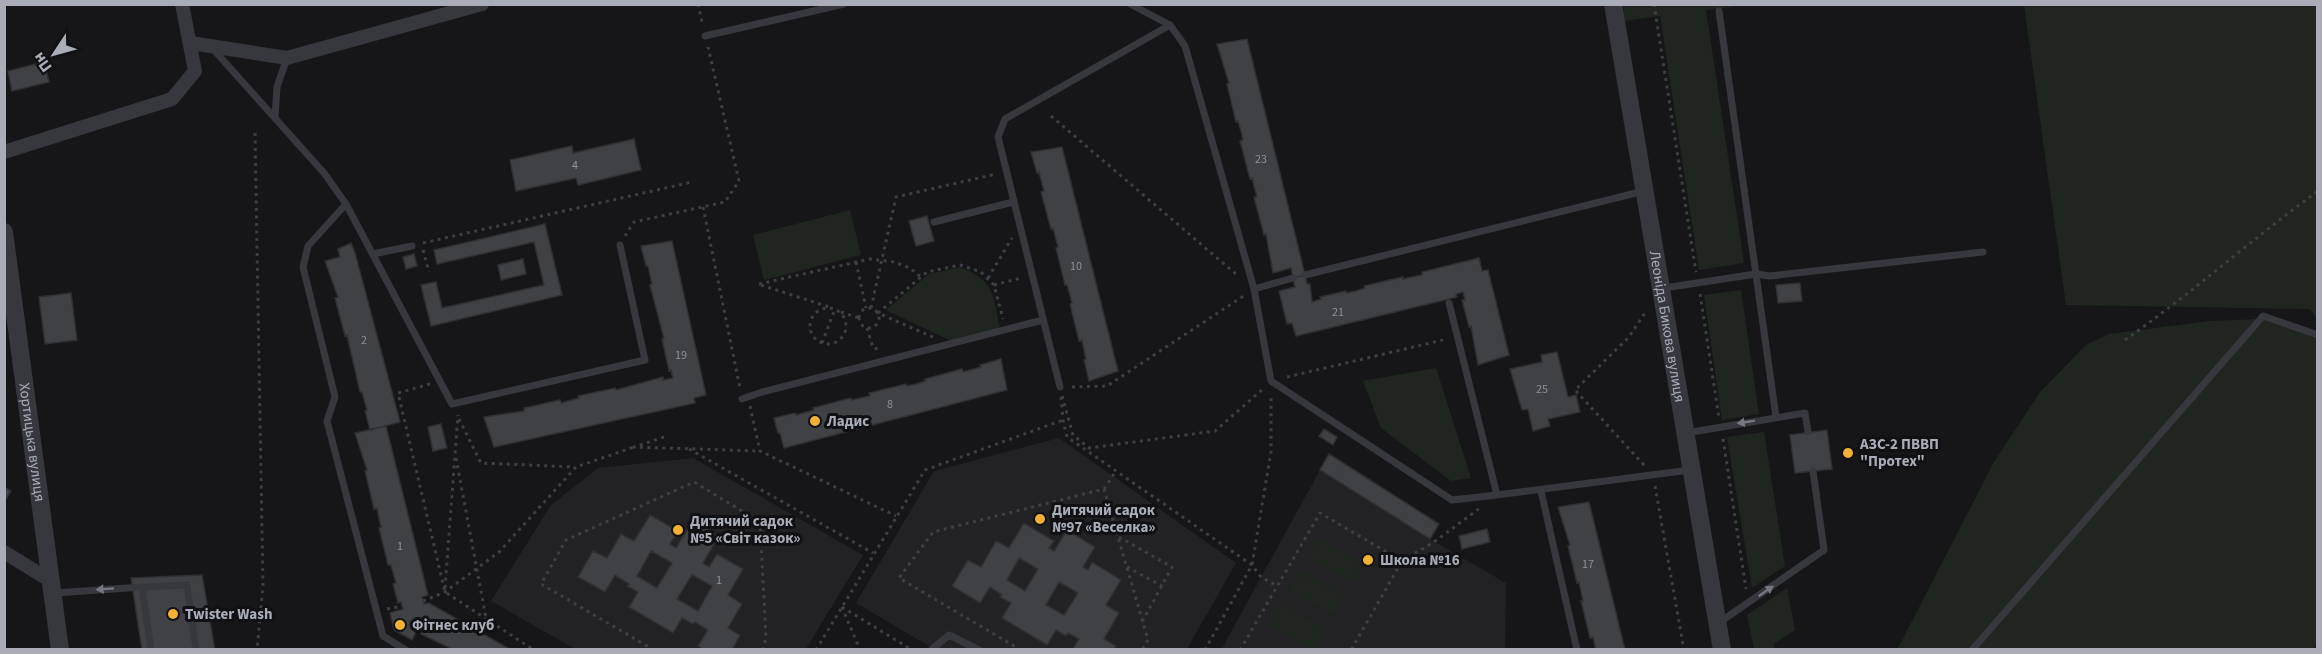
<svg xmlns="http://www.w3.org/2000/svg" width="2322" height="654" font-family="'Source Sans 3',sans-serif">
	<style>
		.built { fill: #222225 }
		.green { fill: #1e261f }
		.building { fill: #404145; stroke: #303034; stroke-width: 1.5; fill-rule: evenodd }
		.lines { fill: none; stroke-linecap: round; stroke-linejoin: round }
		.path { stroke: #3d3f44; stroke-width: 3; stroke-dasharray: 3 4.5; stroke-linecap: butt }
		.service { stroke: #37383d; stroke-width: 7 }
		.minor { stroke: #37383d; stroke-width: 14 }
		.tertiary { stroke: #37383d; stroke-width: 18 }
		.oneway { fill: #757881 }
		.poi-dot { fill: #f2b134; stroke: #111113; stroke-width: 2 }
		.labels { text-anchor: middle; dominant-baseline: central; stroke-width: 6; stroke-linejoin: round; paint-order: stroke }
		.number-label { font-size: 12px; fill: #8e929b }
		.street-label { font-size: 15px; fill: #a8adb8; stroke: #111113 }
		.poi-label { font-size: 15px; font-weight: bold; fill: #a8adb8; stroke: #111113; text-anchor: start }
	</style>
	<rect width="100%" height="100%" fill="#161618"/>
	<path class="built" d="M1059,438L1236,563L1187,649H934L856,603L934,471Z
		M693,458L863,555L806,649H575L491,601L551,505L598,468Z
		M1320,470L1430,539L1506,583L1505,649L1221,650Z"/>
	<path class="green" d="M1623,5H1745L1706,10L1744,263L1699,270L1660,16L1625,21Z
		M2024,5H2317V319L2310,309L2066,305Z
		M850,210L861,255L764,280L753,235Z
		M960,267C996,282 992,293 1000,328L951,341L886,310L929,274Z
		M1741,290L1759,414L1722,420L1704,295Z
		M2262,319L2317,338L2318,638L2314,649L1897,650L1994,462L2040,392L2086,345L2109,334L2209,321Z
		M1436,368L1471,478L1451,481L1381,428L1363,381Z
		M1764,432L1785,566L1752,588L1727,437Z
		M1319,538L1364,564L1353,583L1308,558Z
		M1300,570L1345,596L1334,615L1289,590Z
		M1787,588L1795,630L1774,644L1775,649H1754L1747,615Z
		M1281,604L1326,629L1314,649H1311L1269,625Z"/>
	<path class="building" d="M1247,39L1305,275L1293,278L1291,268L1273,273L1266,234L1264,235L1254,197H1257L1252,178L1250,179L1240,141L1243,140L1241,131L1238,121L1236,122L1227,84L1229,83L1217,44Z
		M44,62L49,82L12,91L8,71Z
		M634,139L641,170L578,185L576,178L516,191L510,160L572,146L573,153Z
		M1062,147L1118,371L1089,381L1084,360L1086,359L1084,350L1082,340L1079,341L1070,304L1072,303L1067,284L1065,285L1056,248L1058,247L1053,228L1051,229L1041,192L1044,191L1039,172L1037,173L1031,152Z
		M927,216L934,241L916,246L909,221Z
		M545,224L562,295L431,326L421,285L436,282L442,308L544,285L534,242L437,264L434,250Z
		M672,241L706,395L694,398L695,403L494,447L484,417L524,411V408L560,400L561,403L579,398L578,396L615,388L616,390L663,377V380L673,378L671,370L669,371L662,339H664L650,285L652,284L648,266H646L641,246Z
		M351,243L355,253L400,422L370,430L365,411L367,410L362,392H360L347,335L345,336L335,298L338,297L325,261L340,257L338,249Z
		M414,254L417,266L406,269L403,257Z
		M1479,258L1482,271L1488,270L1509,355L1478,365L1471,326L1469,327L1462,300H1465L1463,292L1456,294L1457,297L1296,336L1292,323L1287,324L1279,291L1295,287L1293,278L1305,275L1307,284H1310L1312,302L1321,299L1320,297L1346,291V293L1356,291L1365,288L1364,286L1403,277V279L1422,275V272Z
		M523,259L526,274L501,280L498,265Z
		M1800,283L1802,301L1778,303L1776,285Z
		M71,293L77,340L45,344L39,297Z
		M1557,352L1568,397L1576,395L1580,412L1548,419L1550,426L1533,431L1528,409L1522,410L1510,369L1542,362L1541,355Z
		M1001,359L1007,390L784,448L780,433H778L774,418L795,413L796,415L814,410L813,408L851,398V400L860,398L870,396L869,393L906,384L907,386L916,384L925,381V379L962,369L963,372L981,367L980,365Z
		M441,424L447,448L433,451L428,427Z
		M386,426L428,595L422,597L424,604L429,603L511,650H454L421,634L422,630L418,628L412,640L394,630L390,613L403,609L401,602L398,603L393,584L396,583L391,565H388L379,528L381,527L377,508L374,509L365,471L367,470L355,433Z
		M1324,429L1337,437L1333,445L1319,436Z
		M1827,430L1832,469L1795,473L1790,435Z
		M1329,454L1439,524L1430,539L1320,470Z
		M4,487L11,491L4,502Z
		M1589,502L1625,650H1596L1593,637L1590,638L1581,601H1583L1579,582L1577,583L1568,546L1570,545L1558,507Z
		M650,515L678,531L670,544L676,548L692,521L719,536L703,563L709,567L717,554L743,569L728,595L742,604L728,628L740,635L732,650H704L698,646L708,630L695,622L693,624L682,618L673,633L629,607L638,592L627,586L629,584L615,575L605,592L578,577L593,551L607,558L621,534L634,541ZM651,551L672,563L657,588L637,576ZM692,575L712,586L698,611L677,599Z
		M1024,523L1054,541L1049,548L1054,551L1067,530L1095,547L1083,567L1088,570L1092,562L1121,580L1106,605L1119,613L1104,639L1116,646L1113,650H1072L1079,639L1068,633L1066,636L1056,630L1047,645L1002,618L1011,603L1000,597L1002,595L990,587L980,603L952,586L968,560L981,567L996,541L1009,548ZM1019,558L1038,569L1025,591L1007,580ZM1059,582L1078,593L1064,615L1046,605Z
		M1487,529L1490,542L1462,549L1459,536Z
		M202,575L215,650H142L131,578Z"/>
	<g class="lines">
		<path class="path" d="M698,4L703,26
			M1654,4L1696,272
			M1051,116L1237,275
			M255,133L263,586L257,650
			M703,207L740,388
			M625,236L634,222L725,202L739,181L708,47
			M423,243L692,182
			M423,250L429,272
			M856,262L866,308
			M988,278L1012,238
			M759,284L870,259L894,262L910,268L921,277
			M761,285L829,307
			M994,285L1021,278
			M1700,294L1719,418
			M859 318a10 10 0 1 1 20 0a10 10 0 1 1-20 0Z
			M810 326a18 18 0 1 1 36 0a18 18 0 1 1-36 0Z
			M871,308L896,197L996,174
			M841,312L859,318
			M867,328L873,348L880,349
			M933,337L878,313L927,272L960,265L981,272L994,285L1003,319
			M2125,340C2192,293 2252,239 2318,191
			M822,343L835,309
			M1287,377L1447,339
			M430,384L398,393L445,592L534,650
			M1072,387L1107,386L1245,295
			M1062,396L1073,435L1089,448L1215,431L1263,389
			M1061,397L1063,420L1067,437L1252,565L1261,577L1277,586
			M750,406L760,451L896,516
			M459,419L481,463L575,467
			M664,437L634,447L759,451
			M1723,439L1746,589
			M689,449L873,553
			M456,458L486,618
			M1644,465L1575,390L1628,338L1647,310
			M1655,486L1684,650
			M1104,489L1116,471
			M1119,537L1172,567L1142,622
			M1402,561L1434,542L1480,508
			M1127,567L1162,586
			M445,588L458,415
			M423,601L445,592L499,552L576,467L634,447
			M842,607L912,650
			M842,607L860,650
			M387,609L402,606
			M654,650L541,584L566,540L694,482L760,522L766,638L763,650
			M816,650L925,470L1063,420
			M1021,650L899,578L933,532L1104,489L1148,640L1142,650
			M1205,650L1252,565L1271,452V395
			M1240,650L1320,513L1402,561L1351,650"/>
		<path class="service" d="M1130,4L1170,25
			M1719,11L1776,417
			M705,36L844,4
			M213,49L324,173L346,204
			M275,118L277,87L287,58
			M934,222L1013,202
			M373,254L412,246
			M1305,275L1644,191
			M1664,288L1756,274L1770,276L1983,252
			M1254,289L1293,278
			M1449,303L1497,495L1690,470
			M1060,387L998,137L1005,119L1170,25L1185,46L1254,289L1271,381L1452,500L1497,495
			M742,399L762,392L1043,320
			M1686,433L1805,413L1808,432
			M1541,491L1577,650
			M142,587L187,585L196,650
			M55,593L142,587L151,650
			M1720,622L1824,550L1813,471
			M406,650L383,636L327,421L335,397L303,267L308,246L346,204L452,404L645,360L620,245
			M931,650L949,635L979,650
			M1972,650L2263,316L2318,335"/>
		<path class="minor" d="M191,43L287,58L482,4
			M4,152L172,99L195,71L182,4
			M4,552L51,581"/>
		<g class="tertiary">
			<path id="s1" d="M1613,4L1722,650"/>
			<path id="s2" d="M4,232L60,650"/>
		</g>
	</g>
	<defs><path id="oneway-solid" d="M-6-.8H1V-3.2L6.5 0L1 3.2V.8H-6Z" transform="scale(1.5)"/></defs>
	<g class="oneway">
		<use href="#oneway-solid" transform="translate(1746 422) rotate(171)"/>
		<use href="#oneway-solid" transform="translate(105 589) rotate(176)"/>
		<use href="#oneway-solid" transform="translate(1766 591) rotate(-35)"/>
	</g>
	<g class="poi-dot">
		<circle cx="815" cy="421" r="6"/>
		<circle cx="1848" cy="453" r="6"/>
		<circle cx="1040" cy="519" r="6"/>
		<circle cx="678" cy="530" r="6"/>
		<circle cx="1368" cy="560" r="6"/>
		<circle cx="173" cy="614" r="6"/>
		<circle cx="400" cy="625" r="6"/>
	</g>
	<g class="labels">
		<g class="number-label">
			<text x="1261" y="159">23</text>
			<text x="575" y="165">4</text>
			<text x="1076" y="266">10</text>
			<text x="1338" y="312">21</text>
			<text x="364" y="340">2</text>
			<text x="681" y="355">19</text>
			<text x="1542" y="389">25</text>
			<text x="890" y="404">8</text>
			<text x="400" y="546">1</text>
			<text x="1588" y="564">17</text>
			<text x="719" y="580">1</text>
		</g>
		<g class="street-label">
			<text stroke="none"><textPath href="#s1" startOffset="327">Леоніда Бикова вулиця</textPath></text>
			<text stroke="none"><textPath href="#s2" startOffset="212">Хортицька вулиця</textPath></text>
		</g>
		<g class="poi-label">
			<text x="827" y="421">Ладис</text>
			<text x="1860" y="444">АЗС-2 ПВВП<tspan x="1860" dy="17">"Протех"</tspan></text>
			<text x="1052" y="510">Дитячий садок<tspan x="1052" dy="17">№97 «Веселка»</tspan></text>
			<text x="690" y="521">Дитячий садок<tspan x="690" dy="17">№5 «Світ казок»</tspan></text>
			<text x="1380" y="560">Школа №16</text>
			<text x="185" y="614">Twister Wash</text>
			<text x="412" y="625">Фітнес клуб</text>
		</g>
	</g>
	<rect width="2322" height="654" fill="none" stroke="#a8adb8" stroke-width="12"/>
	<g transform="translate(54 54) rotate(234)" stroke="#111113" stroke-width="4.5" paint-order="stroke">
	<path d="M0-4.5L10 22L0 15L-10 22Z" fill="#a8adb8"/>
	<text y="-9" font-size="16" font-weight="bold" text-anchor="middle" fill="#a8adb8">Пн</text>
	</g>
</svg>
